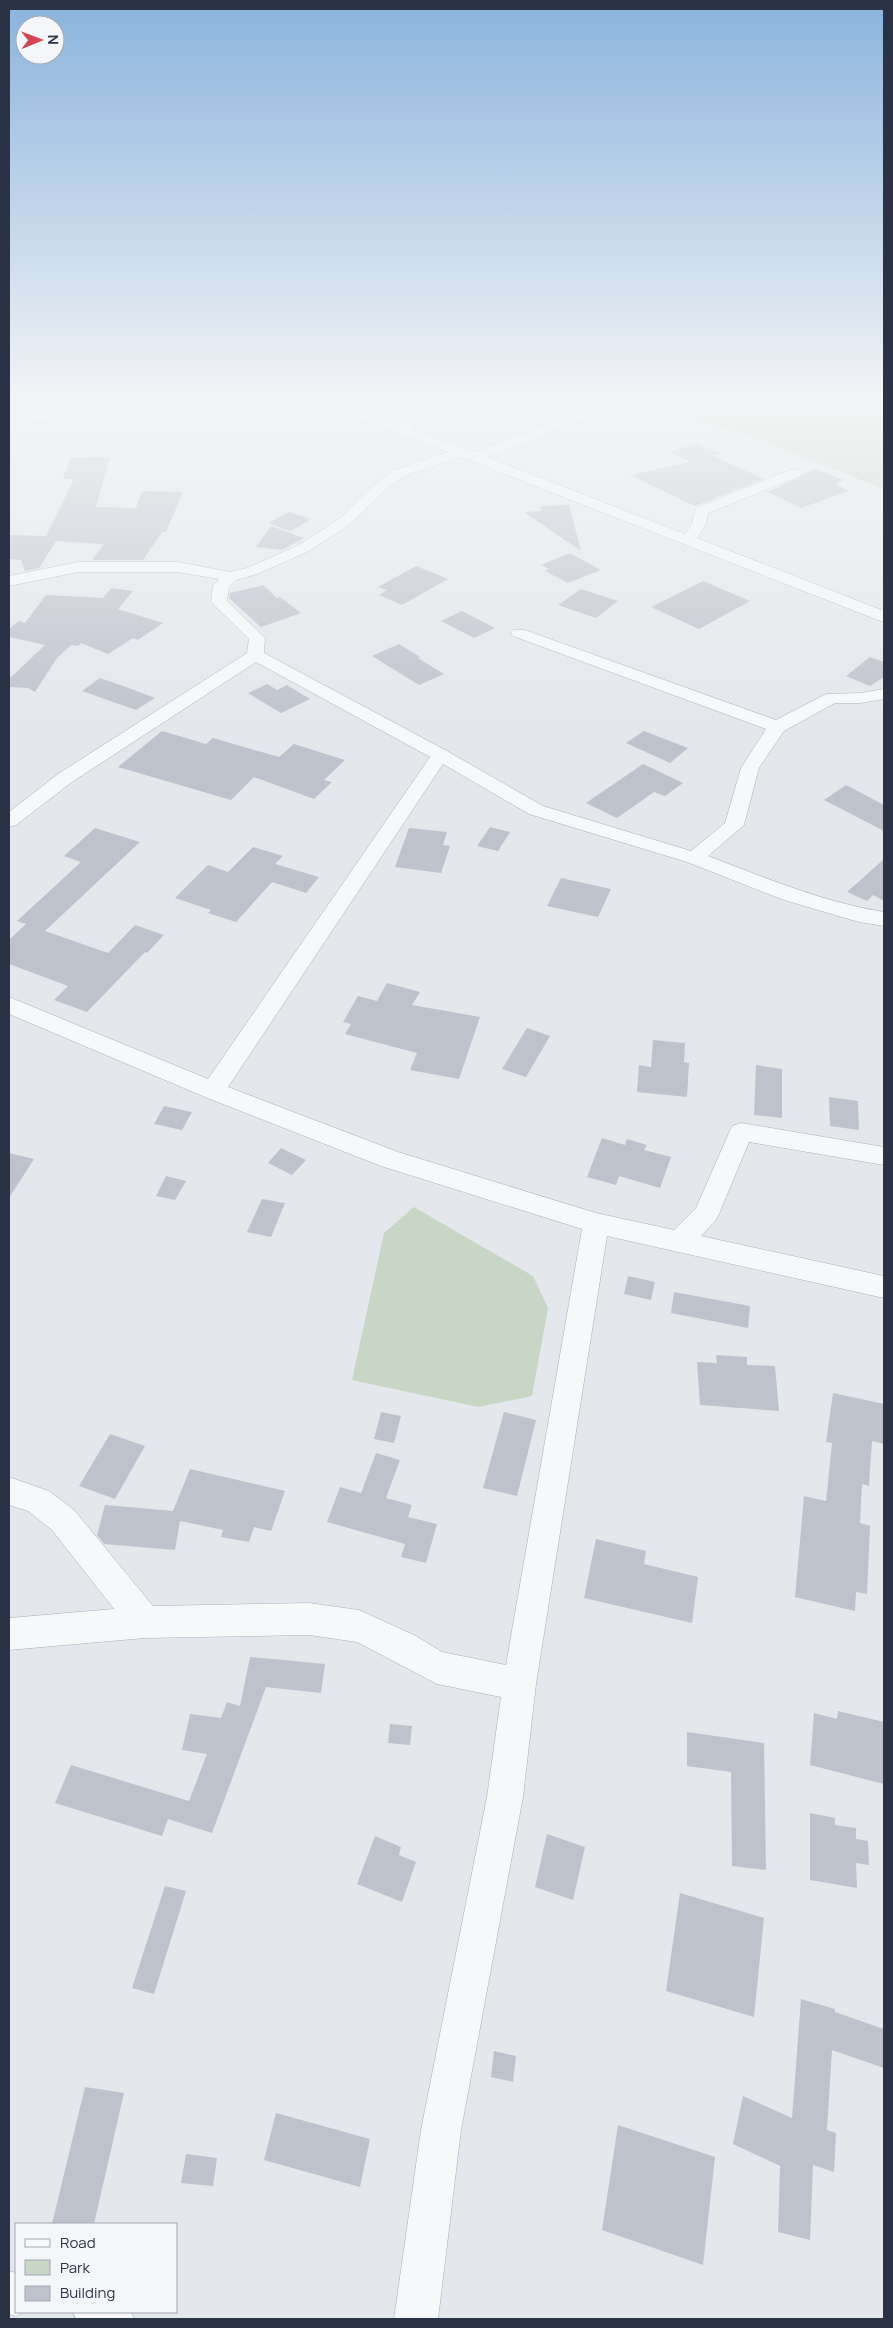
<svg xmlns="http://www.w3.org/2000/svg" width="893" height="2328" font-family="Manrope,sans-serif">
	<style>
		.green { fill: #c8d6c5 }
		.building { fill: #bec2cc }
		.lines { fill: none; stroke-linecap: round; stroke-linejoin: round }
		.minor-casing { stroke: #a8adb7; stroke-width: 1 }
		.minor { fill: #f7f8fa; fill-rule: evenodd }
	</style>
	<rect width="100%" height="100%" fill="#e4e7ec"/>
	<path class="green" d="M663,400H884V489L761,440L654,408Z
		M414,1207L533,1276L548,1308L532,1396L478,1407L352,1380L384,1233Z"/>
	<path class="building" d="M696,443L721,454L713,456L764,479L695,506L630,475L690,462L669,452Z
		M110,457L96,507L136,508L142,491L183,492L166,532H162L143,560H92L104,544L56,541L39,568L25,571L21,560L9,559V535L46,536L74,479H63L70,458Z
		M815,469L844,480L835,484L849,491L801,508L768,492Z
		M569,505L581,551L524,512L542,511L540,506Z
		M289,512L311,519L291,531L268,523Z
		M271,526L304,538L282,550L256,547Z
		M570,553L601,570L568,583L545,571L549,569L541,565Z
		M416,566L448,579L402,605L379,595L387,590L378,587Z
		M703,581L750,601L699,629L651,607Z
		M263,585L277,598L280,597L301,613L261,627L229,598L230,593Z
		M111,588L133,591L118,609L163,623L138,640L133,638L108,654L81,643L78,646L71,645L57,658L35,692L28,688L9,687V679L45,645L9,637V629L19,621L25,623L46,595L103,598Z
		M581,589L618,601L596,618L558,605Z
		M462,611L495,628L474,638L441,621Z
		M399,644L420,657L418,658L444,674L419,685L372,656Z
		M870,657L884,662V677L870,686L846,676Z
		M100,678L129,688L155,698L136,710L82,691Z
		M267,684L277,690L287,685L310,699L281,713L248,693Z
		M162,731L206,744L213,738L279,757L294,744L345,760L324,780L332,782L314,799L254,777L231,800L118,767Z
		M644,731L688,748L670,763L626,743Z
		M643,764L683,783L665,796L654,792L617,818L586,803Z
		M846,785L884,805V831L824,800Z
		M490,827L510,832L498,851L477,846Z
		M95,828L140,842L45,931L108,953L135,925L164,935L147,953L145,952L87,1012L54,1000L68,986L9,964V940L26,924L17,921L81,862L64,856Z
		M409,828L447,832L443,845L450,846L441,873L395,867Z
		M253,847L283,856L275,864L319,877L306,893L272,882L236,922L208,913L211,910L175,898L208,865L228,872Z
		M884,859V901L873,895L867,901L847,892Z
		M561,878L611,889L598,917L547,906Z
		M387,983L420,992L412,1005L480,1017L459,1079L410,1070L417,1053L345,1034L351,1024L343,1022L358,996L377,1001Z
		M527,1028L550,1036L526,1077L502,1069Z
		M653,1040L685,1043L684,1062L689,1063L687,1097L637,1092L639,1065L651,1067Z
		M756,1065L782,1069V1118L754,1115Z
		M829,1097L858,1101L859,1130L830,1126Z
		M164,1106L192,1112L182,1130L154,1124Z
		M602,1138L625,1145L627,1139L647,1145L644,1150L671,1157L660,1188L619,1176L616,1185L587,1177Z
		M281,1148L306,1160L292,1175L268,1163Z
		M9,1153L34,1159L9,1198Z
		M166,1176L186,1181L175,1200L156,1196Z
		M262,1199L285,1203L271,1237L247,1232Z
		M628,1276L655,1282L651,1300L624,1294Z
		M674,1292L750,1306L748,1328L671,1313Z
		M716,1355L747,1357V1365L775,1366L779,1411L700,1405L697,1362L717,1363Z
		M833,1393L884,1404V1444L872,1441L869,1486L862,1484L860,1523L870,1526L867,1594L856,1592L855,1611L795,1597L804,1496L826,1501L832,1443L826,1442Z
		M381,1412L401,1416L394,1443L374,1439Z
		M504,1412L536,1420L517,1496L483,1488Z
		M110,1434L145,1446L115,1499L79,1486Z
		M376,1453L400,1460L386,1498L412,1505L408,1517L437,1524L426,1563L401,1557L405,1544L327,1522L340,1487L361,1493Z
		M190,1469L285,1491L271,1531L254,1527L249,1542L221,1537L223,1530L180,1521L175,1550L104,1544L97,1535L105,1505L173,1511Z
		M596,1539L646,1551L644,1564L698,1577L692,1623L584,1598Z
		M250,1657L325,1664L321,1693L266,1687L212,1833L168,1819L162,1836L55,1803L71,1765L189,1801L207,1754L182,1750L190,1714L221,1718L227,1702L240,1706Z
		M838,1711L884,1722V1784L810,1765L814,1713L837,1719Z
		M390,1724L412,1726L410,1745L388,1743Z
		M687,1732L764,1743L766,1870L732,1866L731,1772L687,1766Z
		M810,1813L835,1818V1825L856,1828V1839L868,1841L869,1865L856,1863L857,1888L810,1880Z
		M547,1834L585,1847L573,1900L535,1887Z
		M375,1836L401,1847L399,1855L416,1862L402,1902L357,1884Z
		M165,1886L186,1891L154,1994L132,1988Z
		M680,1893L764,1918L754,2017L666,1991Z
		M801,1999L835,2009V2012L884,2029V2068L832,2050L827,2130L836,2133L834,2172L813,2165L810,2240L778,2232L780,2166L733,2144L743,2096L792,2118Z
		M494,2051L516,2056L513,2082L491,2077Z
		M85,2087L124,2093L94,2224H52Z
		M276,2113L370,2139L360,2187L264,2160Z
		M618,2125L715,2157L703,2265L602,2230Z
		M186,2154L217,2158L213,2186L181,2183Z"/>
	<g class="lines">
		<g class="minor-casing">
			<path id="minor" d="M129,400H162L156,404L9,427V419Z
				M286,400C328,400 359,411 399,425L425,408L424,400H436L438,409L437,412L410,429L475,452L589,408H599L600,411L599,414L487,457L685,534L692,524L696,508L790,470H800L802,473L800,476L708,513L706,524L697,538L884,611V622L878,620L461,457L402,477L384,491L349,525L309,551L257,574L236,580L229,587L227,601L265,638L264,653L447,751L543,806L691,851L725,823L741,768L766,729L513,636L511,633L513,630H525L776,720L826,694L861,693L884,689V699L861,703H835L784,731L759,768L744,825L708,856C766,878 823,902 884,912V926L859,922L784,900L687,862L529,814L443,764L228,1087L398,1152L596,1213L674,1230L696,1208L732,1126L741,1123L884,1147V1165L749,1142L719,1214L715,1221L701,1236L884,1276V1298L607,1236L536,1684L523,1797L461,2130L438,2319H394L421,2130L487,1797L501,1697L437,1684L357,1642L309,1635L145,1638L9,1650V1618L114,1609L52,1530L28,1511L9,1505V1477L49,1491L74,1510L153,1606L309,1603L359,1610L416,1636L442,1652L506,1665L582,1229L381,1166L205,1097L9,1014V997L208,1079L430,757L256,662L72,782L16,825L9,827V812L58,774L247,653L249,639L211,602L213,586L219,579L178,572H78L9,586V576L78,562H178L230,572L247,568L299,545L339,519L374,485L392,471L448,452L341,413L292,404Z
				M9,2271L16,2273V2312H25L16,2316L9,2314Z
				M73,2312H131L134,2319H76Z"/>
		</g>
		<use href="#minor" class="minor"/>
	</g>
	<linearGradient id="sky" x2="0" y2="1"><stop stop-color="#8ab3dd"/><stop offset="0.55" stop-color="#f3f4f6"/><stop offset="1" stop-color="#f3f4f6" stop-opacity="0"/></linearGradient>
	<rect width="893" height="726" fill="url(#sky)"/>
	<rect width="893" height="2328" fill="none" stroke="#2a3346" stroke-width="20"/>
	<rect x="15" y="2223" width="162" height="90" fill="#f4f6f9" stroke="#a3a8b1"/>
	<rect x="25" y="2239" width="25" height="8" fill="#f7f8fa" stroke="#a3a8b1"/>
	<text x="60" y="2248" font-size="15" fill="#2a3346">Road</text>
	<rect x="25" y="2260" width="25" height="15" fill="#c8d6c5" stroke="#a3a8b1"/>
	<text x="60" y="2273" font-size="15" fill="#2a3346">Park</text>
	<rect x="25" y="2286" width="25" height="15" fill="#bec2cc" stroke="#a3a8b1"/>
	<text x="60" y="2298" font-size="15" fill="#2a3346">Building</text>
	<g transform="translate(40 40) rotate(89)"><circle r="24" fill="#f4f6f9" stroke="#a3a8b1"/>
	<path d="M0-4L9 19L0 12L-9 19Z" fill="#d44654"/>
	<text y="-8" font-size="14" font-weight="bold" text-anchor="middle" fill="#2a3346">N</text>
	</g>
</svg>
